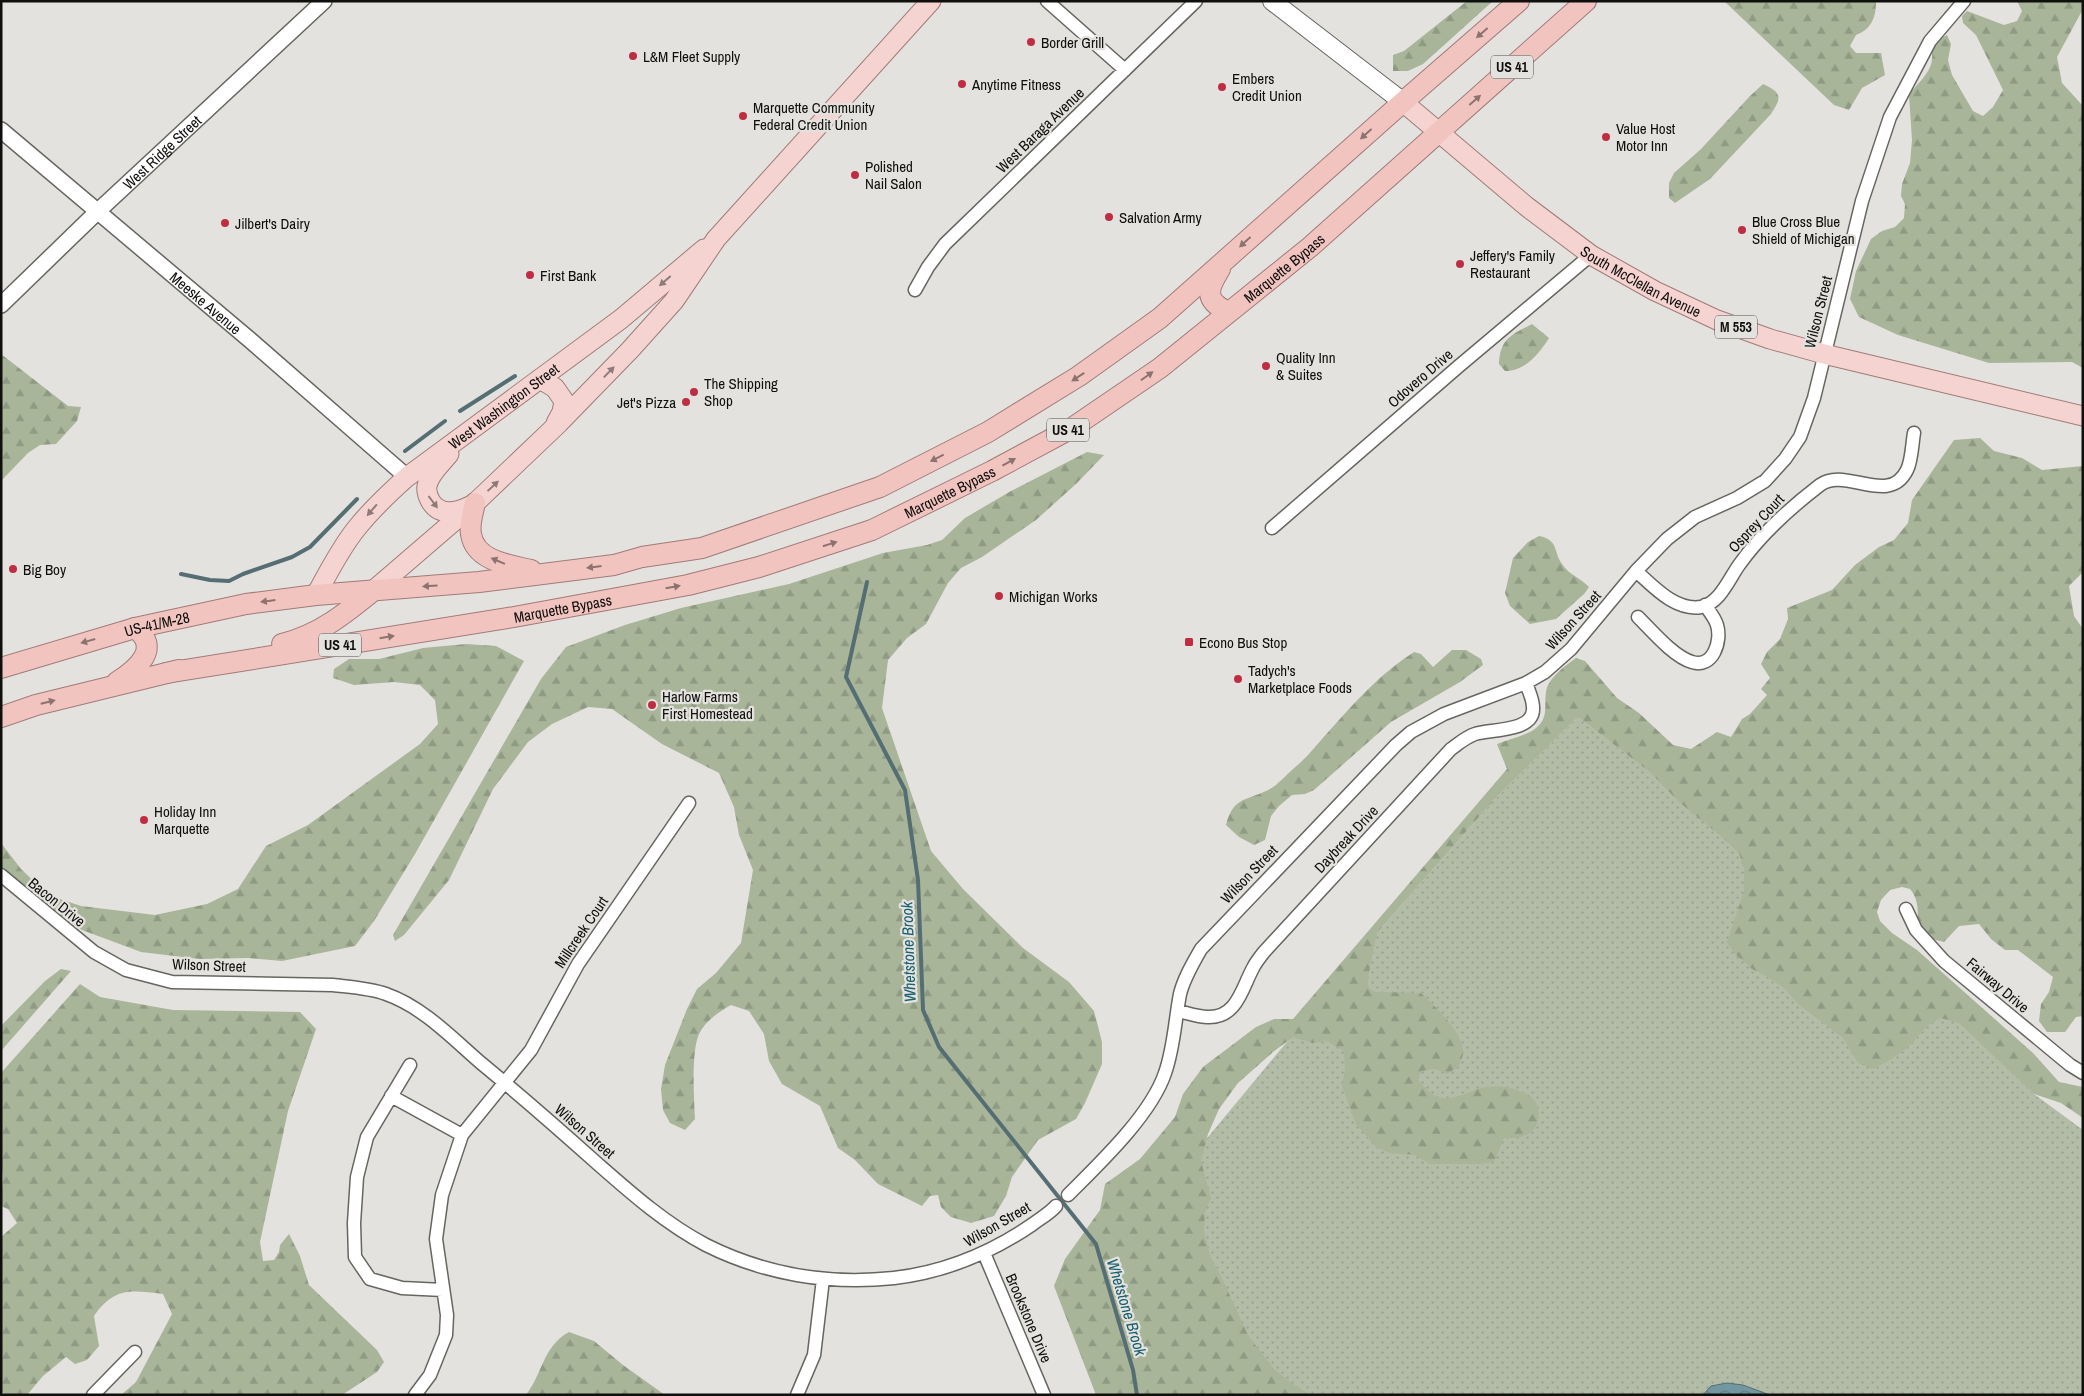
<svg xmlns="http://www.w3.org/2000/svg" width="2084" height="1396" font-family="'Archivo Narrow',sans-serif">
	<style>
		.green { fill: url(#green-dots) }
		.forest { fill: url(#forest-firs) }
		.water { fill: url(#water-waves); stroke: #556e74 }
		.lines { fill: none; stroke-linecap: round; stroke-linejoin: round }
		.stream { stroke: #556e74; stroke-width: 4 }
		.minor-casing { stroke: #676561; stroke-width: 15 }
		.tertiary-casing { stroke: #676561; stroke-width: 18 }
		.secondary-casing { stroke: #676561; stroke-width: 20 }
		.primary-casing { stroke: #a07b78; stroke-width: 21 }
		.trunk-casing { stroke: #a07b78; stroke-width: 22 }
		.minor { stroke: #fff; stroke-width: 12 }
		.tertiary { stroke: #fff; stroke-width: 15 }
		.secondary { stroke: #fff; stroke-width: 18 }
		.primary { stroke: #f5d3d0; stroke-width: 19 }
		.trunk { stroke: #f2c4c0; stroke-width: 20 }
		.oneway { fill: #8c736f }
		.oneway2 { fill: #8e7b78 }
		.poi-dot { fill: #be2d42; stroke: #e4e2de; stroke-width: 2 }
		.labels { text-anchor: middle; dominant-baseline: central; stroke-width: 4.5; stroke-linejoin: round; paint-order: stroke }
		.shield { fill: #e4e2de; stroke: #4f4e4c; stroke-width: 1 }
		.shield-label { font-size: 14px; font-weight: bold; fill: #0f0f0d }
		.poi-label { font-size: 15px; fill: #0f0f0d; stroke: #e4e2de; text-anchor: start }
		.street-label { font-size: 15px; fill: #0f0f0d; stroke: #e4e2de }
		.water-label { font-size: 16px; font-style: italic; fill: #196170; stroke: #e4e2de }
	</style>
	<defs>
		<pattern id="green-dots" width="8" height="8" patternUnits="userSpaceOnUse" patternTransform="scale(1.25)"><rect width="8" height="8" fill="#b2bca7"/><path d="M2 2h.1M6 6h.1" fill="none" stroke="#98a08f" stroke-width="1.8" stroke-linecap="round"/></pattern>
		<pattern id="forest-firs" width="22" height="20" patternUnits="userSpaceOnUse" patternTransform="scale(1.25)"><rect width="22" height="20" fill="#a8b599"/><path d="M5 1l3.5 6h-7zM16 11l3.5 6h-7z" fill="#8f9a83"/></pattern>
		<pattern id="water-waves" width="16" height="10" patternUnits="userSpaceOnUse" patternTransform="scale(1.25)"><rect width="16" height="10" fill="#7397a0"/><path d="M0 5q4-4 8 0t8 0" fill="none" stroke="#5d7a81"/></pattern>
	</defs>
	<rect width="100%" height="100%" fill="#e4e2de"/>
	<path class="green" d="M1578,717L1922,979L2034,1094L2083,1130V1395H1279L1160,1195L1377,933L1493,801Z"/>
	<path class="forest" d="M1467,1H1493L1423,64L1408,71H1393V55L1404,51Z
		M1724,1H1876C1876,17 1872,29 1856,35L1850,46L1856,53H1881L1885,75L1862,88L1849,110L1834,105Z
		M2017,1H2083V9L2057,57L2062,83L2083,106V368L2072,362L1989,363L1898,335L1859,317L1850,299L1856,271L1871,239L1882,231L1895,227L1904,218L1905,204L1901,196L1902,184L1910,163L1912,140L1909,95C1915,86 1926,77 1930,67C1937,51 1923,48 1947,35L1951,44L1948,60L1952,75L1973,111L1983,116L1993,107L2003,90L1976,35L1963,23L1962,16L1967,11L2004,25L2017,21L2022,11Z
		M1763,84C1782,93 1782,97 1771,114L1710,179L1675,203L1669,198V183L1674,173L1701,149L1750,96Z
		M1532,324L1549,338C1539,354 1525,371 1505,371L1499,364C1500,339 1511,335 1532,324Z
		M1,354L68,406L81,407L77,421L56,444L40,445L28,453L1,481Z
		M1980,438L1994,451L2022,458L2042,470L2083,466V572L2069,586L2074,616L2083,629V1016L2076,1017L2065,1032H2047L2039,1021L2041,1004L2049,992L2053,977L2018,950H2005L1991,939L1979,924L1959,926L1944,942C1903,933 1928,911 1910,889L1902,887L1890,890L1881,900L1877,912L1880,921L1892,933L1917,950L2033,1053L2059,1082L2083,1087V1118L2061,1103L2034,1094L1959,1023L1941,1018C1923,1026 1921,1036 1908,1047C1897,1056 1885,1063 1873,1069L1858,1063L1843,1038L1798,1004L1784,988L1766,976L1752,969L1735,954L1727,942L1744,891V869L1739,853L1722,837L1679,802L1651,773L1578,717L1493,801L1377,933L1368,977V987L1374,992L1421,993C1435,1007 1465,1033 1463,1055C1462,1058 1460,1063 1459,1066L1447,1074L1435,1069L1421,1071L1418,1080C1423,1085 1429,1093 1435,1096C1453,1104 1468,1090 1486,1087C1501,1085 1518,1088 1530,1096C1542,1104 1541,1125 1530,1133C1523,1138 1513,1138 1504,1138L1494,1162L1478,1164H1430L1415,1155L1390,1153L1376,1147L1356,1124L1342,1086L1345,1068L1344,1051L1327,1041L1313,1043L1293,1037L1273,1052L1238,1083L1219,1109L1208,1134L1201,1161L1211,1198L1205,1212L1204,1231L1210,1256L1221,1276L1249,1337L1275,1370L1297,1387L1312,1395H1096L1054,1286L1065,1259L1100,1210L1105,1184L1140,1159L1175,1117L1183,1094L1203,1067L1256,1027L1274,1019H1293L1507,769L1497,744C1507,740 1528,735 1536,728C1549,718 1544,705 1546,692C1548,678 1565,666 1576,658L1585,661L1617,698L1639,713L1673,745L1691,749L1717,732L1731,737L1742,719L1750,714L1767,695L1761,689L1770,678L1761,664L1767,652L1780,639L1788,619L1787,608L1832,590L1855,565L1879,547L1894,540L1908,523L1912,500L1954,440Z
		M1087,452L1104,455L1076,484L1036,520L982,557L961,568L948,583L926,624L907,638L888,660L882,708L931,851L963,889L1023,948L1069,982L1094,1011L1102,1042V1064L1085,1103L1076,1119L1038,1140L1012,1177L1006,1196L994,1216L971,1223L951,1217L941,1207L938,1195L930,1196L922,1206L878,1184L855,1160L838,1148L820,1106L782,1084L769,1061L764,1034L749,1011L731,1005C719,1012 705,1021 699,1034C691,1052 694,1098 695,1119L685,1130L670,1123L663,1110L661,1089L665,1065L687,1009L697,989L716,973L741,943L753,870L739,835L734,807L719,773L662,744L612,709L588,707L552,724L528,742L493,789L449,880L404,935L395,941L393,935L541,679L566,647L625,625L681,608L789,584L883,553L927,545L942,540L965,518L1011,491Z
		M1539,536C1559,540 1553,551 1562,564C1569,575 1581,578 1589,587L1584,594L1556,619L1530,624L1510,606L1505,593L1513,558L1528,542Z
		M466,644L496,646L524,661L415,854L374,921L355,946L282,961L248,958L200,959L141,952L82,930L18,886L1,871V843L21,869L48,895L81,906L155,915L207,904L238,889L266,846L308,825L420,744L438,724L435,700L420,685L394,682L354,685L333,678L334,669L349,659H379L423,648Z
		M1452,650H1466L1481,659L1483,665L1460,682L1391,722L1314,790L1305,794L1292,795L1279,806L1271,816L1265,840L1254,845L1239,837L1226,825C1233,798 1244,801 1266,791C1276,787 1285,776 1293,769C1307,758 1318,743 1330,730C1355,702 1382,672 1414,652L1421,654L1433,667Z
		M61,969L71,971L1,1051V1026L45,981Z
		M80,984L100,997L173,1010L300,1012L316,1029L288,1111L260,1242L263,1261L274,1260L279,1252L280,1245L289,1234L300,1256L309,1285L377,1350L384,1362L377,1372L342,1395H121L136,1382L172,1314L163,1294C131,1290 114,1287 94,1316L99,1346L87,1360L75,1364L66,1357L43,1376L27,1395H5L1,1390V1237L17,1223L8,1209L1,1206C1,1192 5,1177 1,1164V1073Z
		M569,1332L594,1341L623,1365L665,1395H526C543,1373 543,1346 569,1332Z"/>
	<path class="water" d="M1727,1383L1743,1385L1770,1395H1703L1711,1386Z"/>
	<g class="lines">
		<path class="stream" d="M460,411L515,376
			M405,451L445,421
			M181,574L210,580L229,581L243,574L292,557L310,547L357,499
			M867,582L846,677L905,790L918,880L923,1010L939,1047L1096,1244L1133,1370L1137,1395"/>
		<g class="minor-casing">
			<path id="minor" d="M1047,1L1125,70
				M915,290L928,267L945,244L1196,1
				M1272,528L1459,366L1591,255
				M1636,571C1654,587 1675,611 1701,607C1720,603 1729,579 1739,565C1761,534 1790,508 1820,485C1845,466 1889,507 1907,470C1912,460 1912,444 1914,433
				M1638,617C1652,631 1674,657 1692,662C1713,669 1722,641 1717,625C1715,618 1709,611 1705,605
				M1,875L94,952L126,970L172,982L333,985C350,987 370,988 386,994C423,1007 452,1038 481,1063C521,1096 560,1130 599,1165C632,1194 666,1224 706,1245C764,1274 829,1285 894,1278C945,1272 991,1253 1033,1224C1041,1218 1050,1213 1056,1206
				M1906,909L1916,930L1944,961L2070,1065L2083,1073
				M1178,1011C1187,1013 1198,1017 1208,1017C1237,1018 1242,988 1253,968C1256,962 1260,957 1264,952L1451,749C1458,744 1466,737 1475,734C1490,729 1532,732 1533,710C1534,701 1529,692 1526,683
				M410,1065L367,1137L357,1177L354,1223L355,1257L370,1279L402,1288L443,1290
				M391,1096L462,1135
				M1068,1195C1099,1164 1151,1115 1165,1073C1174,1048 1175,1020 1180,994C1184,978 1193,963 1201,949L1396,745L1411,732L1444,714L1526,683L1545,672L1571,649L1636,571L1667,539L1695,517L1737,498L1765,481L1785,459L1800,437L1814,398L1862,201L1890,117L1930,41L1964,1
				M984,1253L1044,1395
				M93,1395L135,1352
				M415,1395L430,1375L446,1335L447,1315L436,1239L442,1195L462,1135L531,1050L578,964L689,803
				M797,1395L814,1355L823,1279"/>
		</g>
		<g class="tertiary-casing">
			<g id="tertiary">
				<path id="s1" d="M1,130L250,340L407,477"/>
				<path id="s2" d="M1,305L97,212L324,1"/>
			</g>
		</g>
		<g class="secondary-casing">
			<path id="secondary" d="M1272,1L1403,102"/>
		</g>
		<g class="primary-casing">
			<g id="primary">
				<path id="s3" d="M1403,102L1526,206L1591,255L1655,291L1717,320L1770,339L1824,354L2083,416"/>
				<path d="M540,379L555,388L564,401L562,412L556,423"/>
				<path d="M449,454C442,463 429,474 427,486C426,492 428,497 431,502C440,516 456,513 470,506"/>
				<path d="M374,590L475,503L559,423L630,350L674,301L716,239L931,1"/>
				<path id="s4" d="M316,595C328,573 340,549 356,529C371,510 389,493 407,477L621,319L704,249"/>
			</g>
		</g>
		<g class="trunk-casing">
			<g id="trunk">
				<path d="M1220,269C1207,290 1204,300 1228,312"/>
				<path d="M475,503C473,513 469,523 471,534C475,561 509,565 531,570"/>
				<path d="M282,644C319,635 346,613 374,590"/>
				<path id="s5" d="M1,668L135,628L246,604L316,595L479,582L614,565L642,557L702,548L880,487L988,432L1079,376L1160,318L1403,102L1519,1"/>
				<path id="s6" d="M166,673L514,617L688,585L759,567L872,530L992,471L1072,428L1160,368L1310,247L1586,1"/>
				<path d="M117,682C137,669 162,648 135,628"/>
				<path d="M1,717L36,705L179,670"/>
			</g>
		</g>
		<use href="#minor" class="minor"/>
		<use href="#tertiary" class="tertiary"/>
		<use href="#secondary" class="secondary"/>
		<use href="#primary" class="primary"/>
		<use href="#trunk" class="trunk"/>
	</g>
	<defs><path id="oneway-solid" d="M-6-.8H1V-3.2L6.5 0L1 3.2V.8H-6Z" transform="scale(1.25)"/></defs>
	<g class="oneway">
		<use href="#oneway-solid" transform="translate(1482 33) rotate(139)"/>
		<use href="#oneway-solid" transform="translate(1475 100) rotate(-41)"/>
		<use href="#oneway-solid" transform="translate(1366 134) rotate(138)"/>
		<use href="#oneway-solid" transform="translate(1245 242) rotate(138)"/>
		<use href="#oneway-solid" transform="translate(1147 376) rotate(-35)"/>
		<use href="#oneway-solid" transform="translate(1078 377) rotate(147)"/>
		<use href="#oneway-solid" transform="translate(937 458) rotate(153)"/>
		<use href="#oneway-solid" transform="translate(1009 462) rotate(-29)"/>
		<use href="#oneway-solid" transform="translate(830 544) rotate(-18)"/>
		<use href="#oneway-solid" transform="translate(498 561) rotate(-157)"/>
		<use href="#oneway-solid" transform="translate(594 567) rotate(173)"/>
		<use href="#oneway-solid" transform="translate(430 586) rotate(176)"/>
		<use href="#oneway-solid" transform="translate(673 587) rotate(-10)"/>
		<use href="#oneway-solid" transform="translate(268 601) rotate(173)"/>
		<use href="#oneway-solid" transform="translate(387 637) rotate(-9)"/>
		<use href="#oneway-solid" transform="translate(88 641) rotate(164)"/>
		<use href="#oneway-solid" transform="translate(48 702) rotate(-14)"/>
	</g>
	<g class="oneway2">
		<use href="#oneway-solid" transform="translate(665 281) rotate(139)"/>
		<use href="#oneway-solid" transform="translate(609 372) rotate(-46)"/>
		<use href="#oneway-solid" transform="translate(493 486) rotate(-43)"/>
		<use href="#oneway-solid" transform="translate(433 502) rotate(53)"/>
		<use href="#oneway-solid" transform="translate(372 510) rotate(131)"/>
	</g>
	<g class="poi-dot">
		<circle cx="1031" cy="42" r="5"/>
		<circle cx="633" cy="56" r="5"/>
		<circle cx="962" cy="84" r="5"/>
		<circle cx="1222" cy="87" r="5"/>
		<circle cx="743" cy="116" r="5"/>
		<circle cx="1606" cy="137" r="5"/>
		<circle cx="855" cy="175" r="5"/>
		<circle cx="1109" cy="217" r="5"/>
		<circle cx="225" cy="223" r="5"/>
		<circle cx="1742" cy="230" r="5"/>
		<circle cx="1460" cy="264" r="5"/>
		<circle cx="530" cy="275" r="5"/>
		<circle cx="1266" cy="366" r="5"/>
		<circle cx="694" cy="392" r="5"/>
		<circle cx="686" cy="402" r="5"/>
		<circle cx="13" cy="569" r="5"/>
		<circle cx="999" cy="596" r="5"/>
		<rect x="1184" y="637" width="10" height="10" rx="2.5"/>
		<circle cx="1238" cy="679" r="5"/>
		<circle cx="652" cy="705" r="5"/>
		<circle cx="144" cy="820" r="5"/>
	</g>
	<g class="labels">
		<g class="shield">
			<rect x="1491" y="55.5" width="42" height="23" rx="4"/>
			<rect x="1715" y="315.5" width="42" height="23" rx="4"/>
			<rect x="1047" y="418.5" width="42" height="23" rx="4"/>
			<rect x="319" y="633.5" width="42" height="23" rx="4"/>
		</g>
		<g class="shield-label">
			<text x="1512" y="67">US 41</text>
			<text x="1736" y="327">M 553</text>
			<text x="1068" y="430">US 41</text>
			<text x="340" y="645">US 41</text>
		</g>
		<g class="poi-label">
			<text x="1041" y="42">Border Grill</text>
			<text x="643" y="56">L&amp;M Fleet Supply</text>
			<text x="1232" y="78">Embers<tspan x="1232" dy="17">Credit Union</tspan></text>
			<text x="972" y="84">Anytime Fitness</text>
			<text x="753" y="107">Marquette Community<tspan x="753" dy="17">Federal Credit Union</tspan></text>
			<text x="1616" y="128">Value Host<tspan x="1616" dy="17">Motor Inn</tspan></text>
			<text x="865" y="166">Polished<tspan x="865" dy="17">Nail Salon</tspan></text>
			<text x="1119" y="217">Salvation Army</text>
			<text x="1752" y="221">Blue Cross Blue<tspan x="1752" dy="17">Shield of Michigan</tspan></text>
			<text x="235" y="223">Jilbert's Dairy</text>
			<text x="1470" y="255">Jeffery's Family<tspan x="1470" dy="17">Restaurant</tspan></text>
			<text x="540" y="275">First Bank</text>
			<text x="1276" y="357">Quality Inn<tspan x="1276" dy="17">&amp; Suites</tspan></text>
			<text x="704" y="383">The Shipping<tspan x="704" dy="17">Shop</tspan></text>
			<text x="676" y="402" text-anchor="end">Jet's Pizza</text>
			<text x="23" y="569">Big Boy</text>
			<text x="1009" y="596">Michigan Works</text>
			<text x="1199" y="642">Econo Bus Stop</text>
			<text x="1248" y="670">Tadych's<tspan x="1248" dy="17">Marketplace Foods</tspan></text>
			<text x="662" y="696">Harlow Farms<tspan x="662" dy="17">First Homestead</tspan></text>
			<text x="154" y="811">Holiday Inn<tspan x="154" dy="17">Marquette</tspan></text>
		</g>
		<g class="street-label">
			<text transform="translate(1040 130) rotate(-44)">West Baraga Avenue</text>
			<text stroke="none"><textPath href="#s2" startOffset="222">West Ridge Street</textPath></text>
			<text stroke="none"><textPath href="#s6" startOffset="1212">Marquette Bypass</textPath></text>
			<text stroke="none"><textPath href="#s3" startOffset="299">South McClellan Avenue</textPath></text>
			<text stroke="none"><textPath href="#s1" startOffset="268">Meeske Avenue</textPath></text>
			<text transform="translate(1818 312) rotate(-76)">Wilson Street</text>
			<text transform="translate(1420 378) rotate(-41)">Odovero Drive</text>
			<text stroke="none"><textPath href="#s4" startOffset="270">West Washington Street</textPath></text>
			<text stroke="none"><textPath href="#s6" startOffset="808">Marquette Bypass</textPath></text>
			<text transform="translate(1756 523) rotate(-47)">Osprey Court</text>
			<text stroke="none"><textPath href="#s6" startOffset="402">Marquette Bypass</textPath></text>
			<text transform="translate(1573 620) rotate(-48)">Wilson Street</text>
			<text stroke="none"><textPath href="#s5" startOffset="162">US-41/M-28</textPath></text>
			<text transform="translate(1346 839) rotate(-47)">Daybreak Drive</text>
			<text transform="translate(1249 874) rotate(-46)">Wilson Street</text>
			<text transform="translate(57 902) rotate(39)">Bacon Drive</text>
			<text transform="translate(581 932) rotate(-56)">Millcreek Court</text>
			<text transform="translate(209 965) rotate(2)">Wilson Street</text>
			<text transform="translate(1998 985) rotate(40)">Fairway Drive</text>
			<text transform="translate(585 1131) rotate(41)">Wilson Street</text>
			<text transform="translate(997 1224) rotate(-30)">Wilson Street</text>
			<text transform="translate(1029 1318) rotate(67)">Brookstone Drive</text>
		</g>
		<g class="water-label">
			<text transform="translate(908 952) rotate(-92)">Whetstone Brook</text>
			<text transform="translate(1127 1307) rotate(73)">Whetstone Brook</text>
		</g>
	</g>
	<rect width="2084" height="1396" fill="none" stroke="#0f0f0d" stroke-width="5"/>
</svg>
